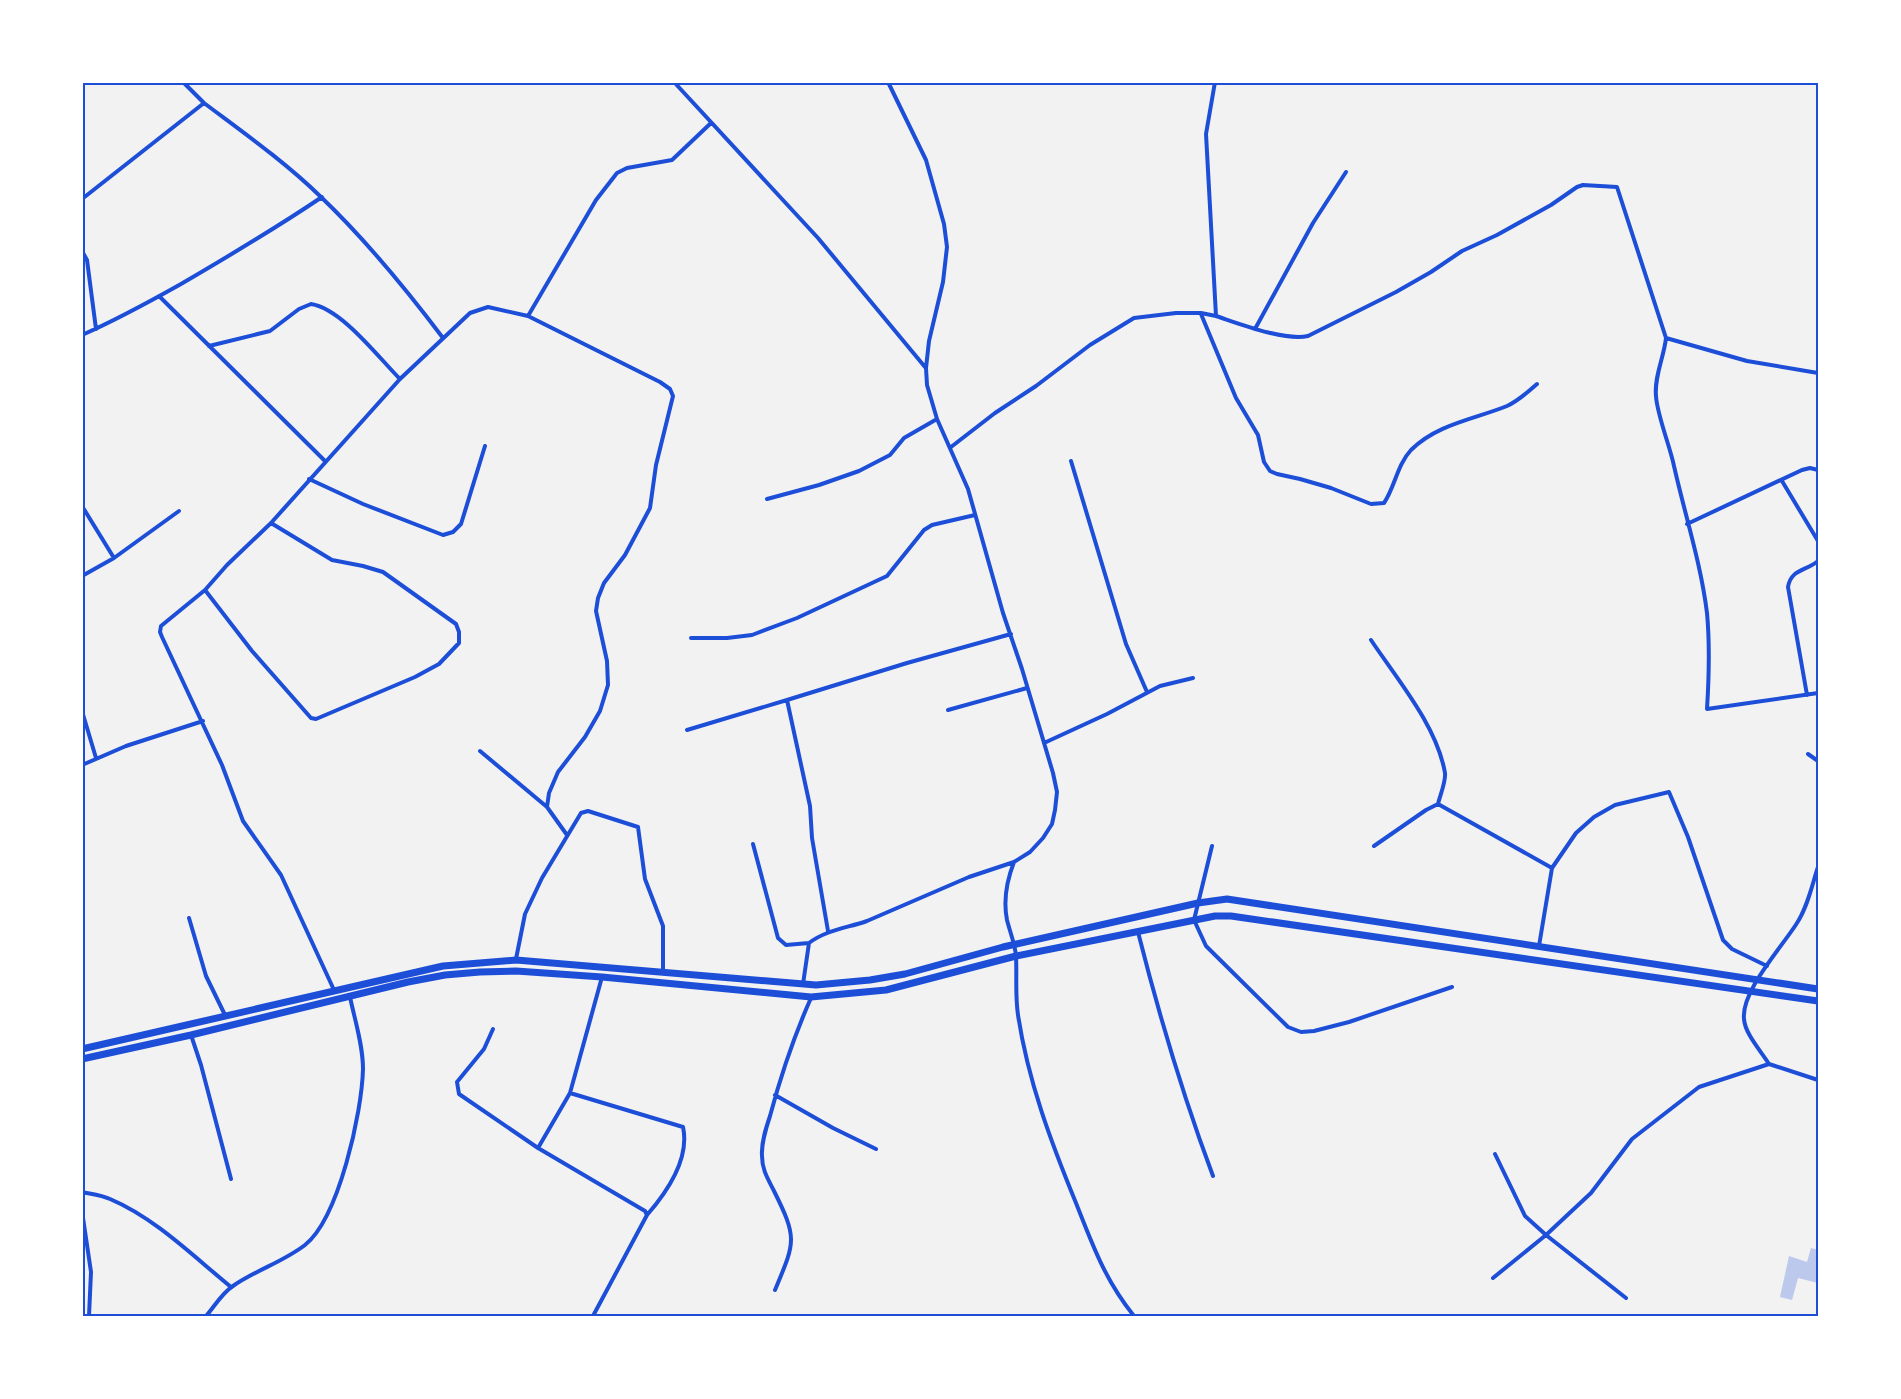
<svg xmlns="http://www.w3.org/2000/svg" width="1901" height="1399" font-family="Rubik,sans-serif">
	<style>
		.building { fill: #bdc9ec }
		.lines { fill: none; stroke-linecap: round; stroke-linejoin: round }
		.minor { stroke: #1d4ed8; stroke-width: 4 }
		.trunk { stroke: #1d4ed8; stroke-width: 7 }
		.neatline { fill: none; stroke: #1d4ed8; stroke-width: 2 }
	</style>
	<rect width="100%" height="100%" fill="#f2f2f2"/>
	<path class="building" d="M1811,1248L1818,1250V1283L1798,1278L1792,1300L1780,1297L1789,1256L1807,1262Z"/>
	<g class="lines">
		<path class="minor" d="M674,82L818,238L925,367
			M888,82L926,160L944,224L947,247L943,282L929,341L926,368L927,385L937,419L968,489L1003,613L1022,669L1053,773L1057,792L1055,810L1052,824L1043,838L1030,852L1014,862C1007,880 1003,900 1007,920C1010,932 1015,944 1016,956C1017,976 1015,995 1018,1015C1028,1081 1051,1142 1076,1203C1093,1246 1105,1280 1134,1316
			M204,103C244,133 285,162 321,197C366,240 406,289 443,338
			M82,199L204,103L183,82
			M82,251L87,260L96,329
			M159,296L325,461
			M1201,314L1236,398L1258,435L1264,462L1270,471L1277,474L1300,479L1331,488L1371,504L1384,503C1395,487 1397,465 1411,450C1437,424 1475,419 1507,406C1518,401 1528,392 1537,384
			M528,316L660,382L670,389L673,396L656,465L650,508L625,555L604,583L598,598L596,611L607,661L608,685L600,711L585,737L558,772L549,793L547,807L567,835
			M1216,316C1240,324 1284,341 1308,336L1396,292L1431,272L1462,251L1497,235L1551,205L1577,187L1583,185L1617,187L1666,338C1664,357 1654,377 1656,396C1657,415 1670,446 1674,466C1685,515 1701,564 1707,613C1710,645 1709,677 1707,709L1818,693
			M1255,329L1313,223L1346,172
			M82,335C116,320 149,302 181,284C229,256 276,228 322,197
			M1666,338L1747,361L1818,373
			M209,346L270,331L299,309L311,304C342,309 378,357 400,379
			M951,447L995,413L1036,386L1090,345L1134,318L1176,313H1201L1216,316L1206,134L1215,82
			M1071,461L1126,644L1147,692
			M309,479L363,504L443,535L453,532L461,524L485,446
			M1782,481L1818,541
			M767,499L819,485L859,471L890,455L904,438L937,419
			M82,506L114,558
			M1687,524L1802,470L1810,468L1818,470
			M82,576L114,558L179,511
			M205,590L252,651L311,718L316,719L415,677L439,664L459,643V632L456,624L383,572L363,566L332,560L271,523
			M691,638H727L752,635L797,618L887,576L924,530L932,525L975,515
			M1371,640C1397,679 1437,726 1445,773C1446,782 1440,795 1438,804
			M1807,695L1788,587C1791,569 1806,571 1818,561
			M948,710L1027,688
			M82,711L96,758
			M687,730L787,700
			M1044,743L1107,714L1160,686L1193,678
			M480,751L547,807
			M1808,754L1818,761
			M82,765L126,746L203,721
			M753,844L778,938L786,945L809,943
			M1212,846L1194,920L1206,946L1288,1027L1301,1032L1314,1031L1349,1022L1452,987
			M1374,846L1426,810L1438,804L1552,868
			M1818,867C1812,885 1808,906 1797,923C1782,947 1741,991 1744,1019C1745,1034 1761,1051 1769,1064L1818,1080
			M189,918L206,976L225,1015
			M828,931L812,838L810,806L787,700L907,663L1011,634
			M1138,932C1159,1015 1183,1096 1213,1176
			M1539,946L1552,868L1576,833L1594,817L1615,805L1669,792L1688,837L1723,940L1732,949L1767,966
			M516,959L525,914L542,878L581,813L588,811L638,827L645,879L663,926V972
			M803,984L809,943C826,930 847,928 867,921L969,877L1014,862
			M334,990L281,875L243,821L222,765L162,637L160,632L161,626L205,590L227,565L271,523L400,379L470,313L488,307L528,316L596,200L617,173L627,168L672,160L711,123
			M493,1029L484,1049L457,1082L459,1094L538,1148
			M191,1035L201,1065L231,1179
			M570,1093L683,1127C690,1159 667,1192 647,1215
			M775,1095L833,1128L876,1149
			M1495,1154L1525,1216L1546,1235L1626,1298
			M82,1192C91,1194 101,1195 110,1199C155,1218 193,1256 231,1287
			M82,1211L91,1272L89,1316
			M1493,1278L1546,1235L1591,1193L1632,1139L1699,1087L1769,1064
			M775,1290C795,1242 798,1239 774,1191C768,1179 762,1170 762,1156C761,1143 766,1128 770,1116C781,1075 794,1036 811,998
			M206,1316C214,1307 222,1293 233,1286C256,1270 283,1262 305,1245C339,1218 362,1112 363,1069C363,1045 355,1021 350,997
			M593,1316L647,1215L645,1211L538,1148L570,1093L602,977"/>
		<path class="trunk" d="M82,1049L443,966L516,960L816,985L870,980L905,974L1003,947L1198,903L1227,899L1818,989
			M82,1059L191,1035L408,982L445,975L480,972L516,971L602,977L811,997L886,990L1016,956L1215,916H1231L1818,1001"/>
	</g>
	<rect width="1901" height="1399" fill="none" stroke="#ffffff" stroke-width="168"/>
	<rect x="84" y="84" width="1733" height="1231" class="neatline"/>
</svg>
